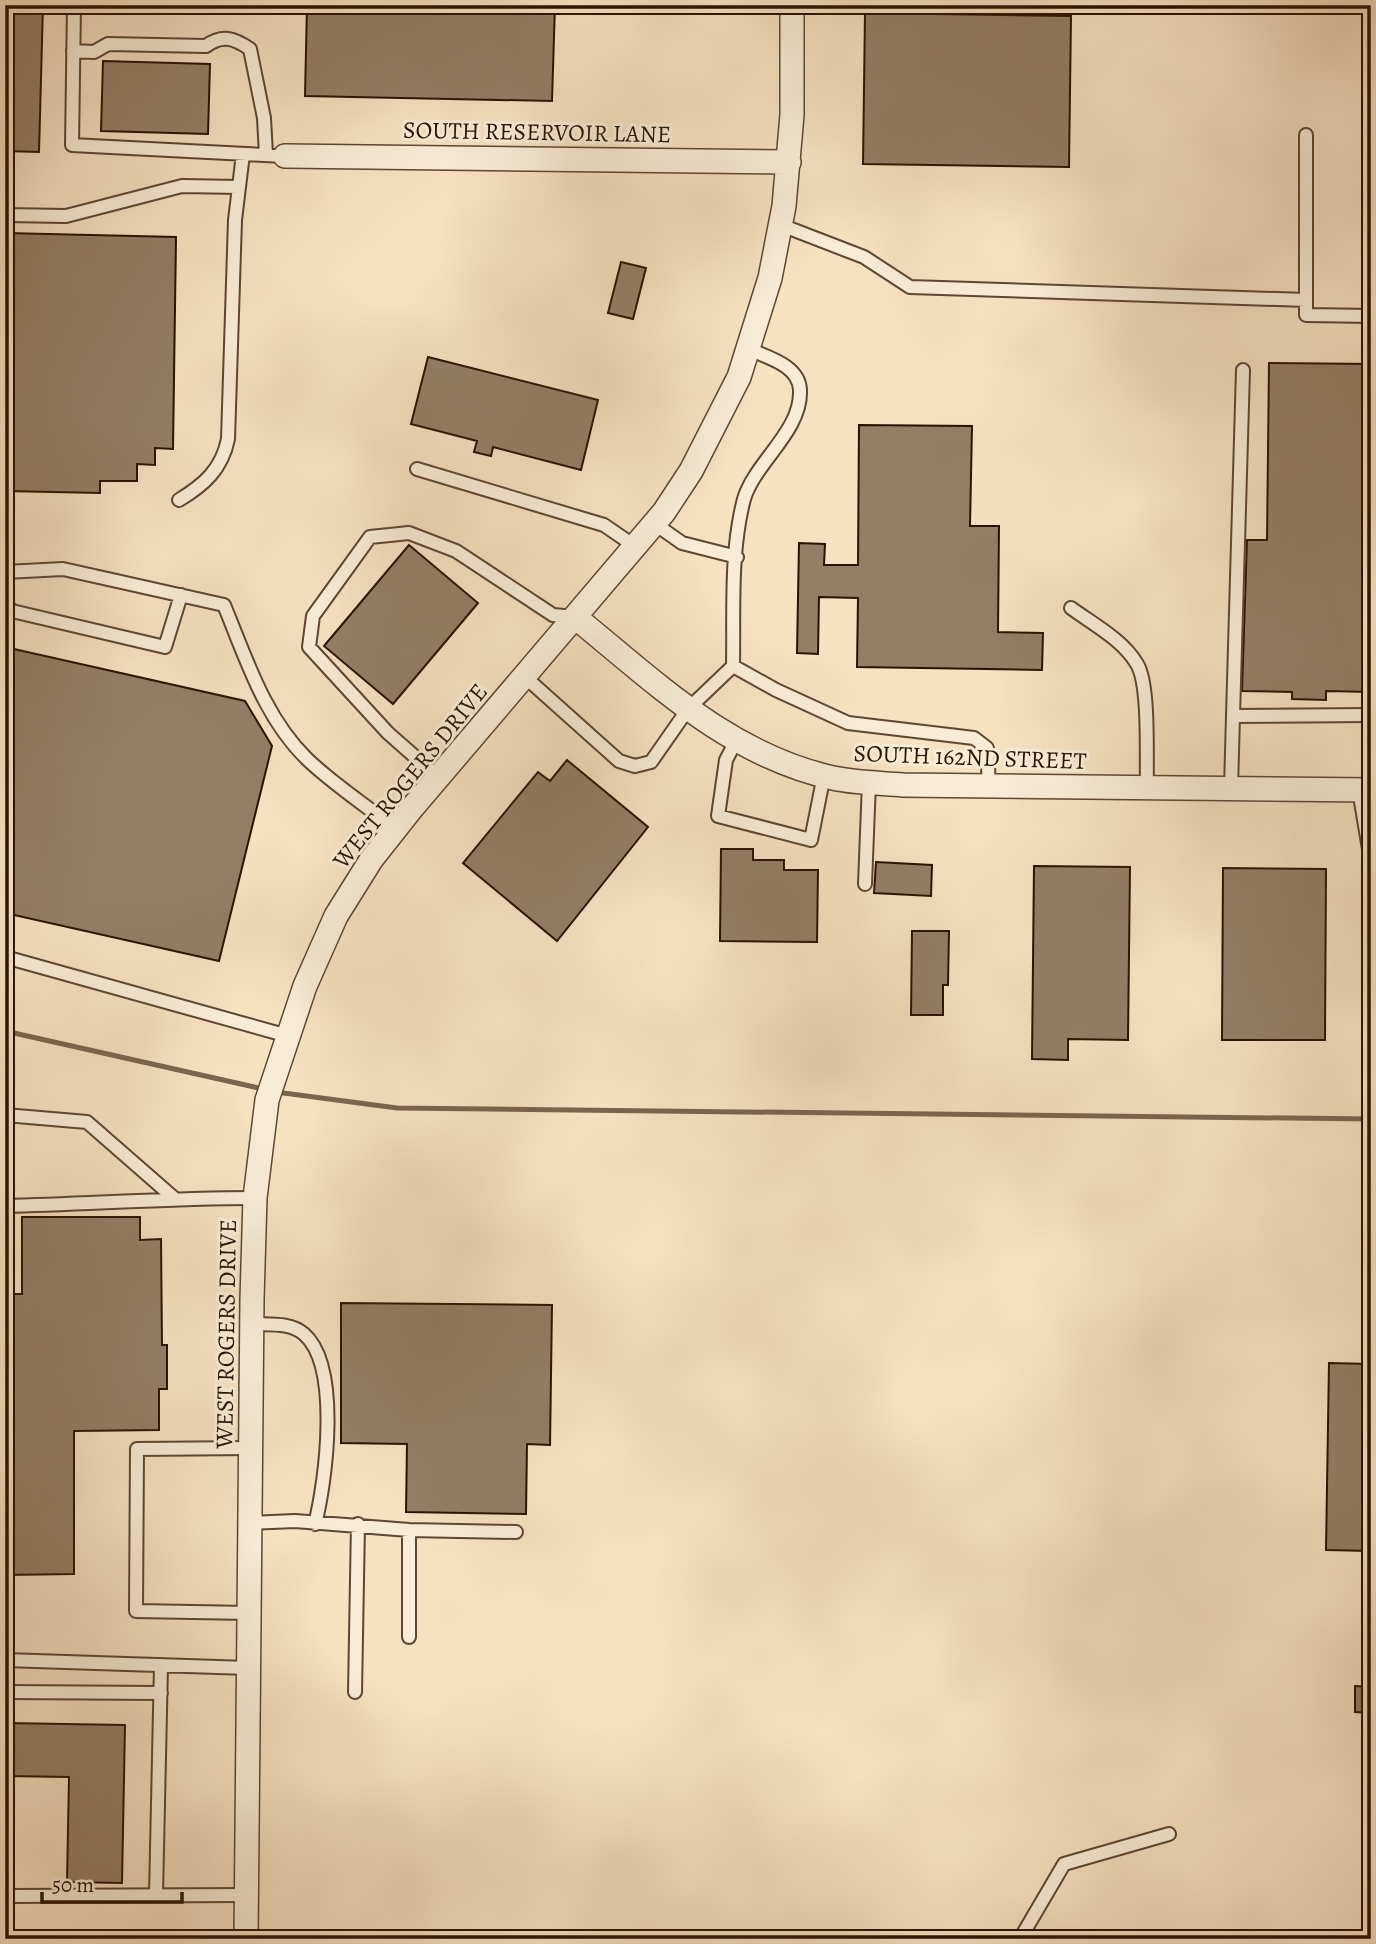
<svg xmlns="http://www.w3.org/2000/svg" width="1376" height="1944" font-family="Alegreya,serif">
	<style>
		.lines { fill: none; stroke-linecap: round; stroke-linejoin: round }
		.stream { stroke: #7b644e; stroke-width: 5 }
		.building { fill: #947e66; stroke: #2a1203; stroke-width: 2 }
		.lane-casing { stroke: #5d4632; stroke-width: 16 }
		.street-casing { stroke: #5d4632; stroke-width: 26 }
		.lane { stroke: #f9ecd7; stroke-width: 12 }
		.street { stroke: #f9ecd7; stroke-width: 23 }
		.labels { text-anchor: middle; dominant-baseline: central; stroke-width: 6; stroke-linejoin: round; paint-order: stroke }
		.street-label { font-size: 24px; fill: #2a1203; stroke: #f9ecd7 }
	</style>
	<rect width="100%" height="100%" fill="#f6e1c1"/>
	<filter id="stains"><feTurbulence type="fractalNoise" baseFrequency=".00286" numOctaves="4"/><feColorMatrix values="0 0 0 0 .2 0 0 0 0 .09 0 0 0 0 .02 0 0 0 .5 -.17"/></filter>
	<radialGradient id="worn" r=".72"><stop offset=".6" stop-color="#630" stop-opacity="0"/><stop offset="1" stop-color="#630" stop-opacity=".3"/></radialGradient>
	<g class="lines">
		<path class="stream" d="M5,1031L263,1089
			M276,1092L397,1108L1371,1119"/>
	</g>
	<path class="building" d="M5,5H43L39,152L5,151Z
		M307,5H555L552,101L305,96Z
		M865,13L1071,16L1069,167L863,164Z
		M103,61L210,64L208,134L101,131Z
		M5,233L176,237L173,449L155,448V465L137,464V481H100V493L5,491Z
		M621,262L646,268L633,319L608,313Z
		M428,357L598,400L581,470L493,447L491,456L474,452L477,441L411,424Z
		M1269,363L1371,364V692L1326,691V700L1292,699V692L1242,691L1247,540H1267Z
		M859,425L972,426L970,526H999L998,632L1043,633L1042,670L857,667L858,598L819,597L818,654L797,653L799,543L825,544L824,565H858Z
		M409,545L478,603L393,704L324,646Z
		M5,647L245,701L272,746L219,961L5,913Z
		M567,760L648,827L557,941L463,863L538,772L550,781Z
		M721,849H753V860H784V870H818L817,942L720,941Z
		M876,862L932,865L931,896L874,893Z
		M1034,866L1130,867L1128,1040L1068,1039V1060L1032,1059Z
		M1223,868L1326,869L1325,1040H1222Z
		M912,931H949L948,985H943V1015H911Z
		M22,1217H140V1240L161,1239L162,1345H167V1389H159V1430L74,1431V1574L5,1575V1294H22Z
		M341,1303L552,1305L550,1445L527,1444L526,1514L406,1512L407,1444L341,1443Z
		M1329,1363L1371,1364V1551L1326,1550Z
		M1355,1686L1371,1687V1713L1355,1712Z
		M5,1723L125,1725L122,1883L67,1882L69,1777L5,1776Z"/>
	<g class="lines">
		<g class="lane-casing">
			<path id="lane" d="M74,5L72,145L285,156
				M73,51L94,52L108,44L206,46C222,34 234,38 250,49L264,118L266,155
				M1306,135V315L1371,316
				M5,215L66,216L182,186L239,187
				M781,225L864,257L910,287L1306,300
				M749,349C768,358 799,365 800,390C802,431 755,462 744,499C730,552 734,612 733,666L776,690L848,723L974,738L987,748L989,786
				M417,469L604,525L636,547
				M179,500C204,485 222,469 228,439L235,220L243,154
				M655,524L682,543L737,557
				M5,572L63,569L224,605C246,658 264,717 307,759C334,785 366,805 395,829
				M5,603L12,611L165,647L181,595
				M1071,608C1093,624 1123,640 1137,664C1150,685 1146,760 1147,788
				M524,676L619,761L635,766L651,762L688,709L733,666
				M1233,716L1243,370
				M736,741L726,760L718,816L811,840L824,775
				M438,777L388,733L309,647L313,616L370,537L409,533L456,551L553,615L575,617
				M1231,788L1233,716L1371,715
				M1359,790L1371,861
				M865,884L869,782
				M5,957L288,1036
				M5,1115L87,1122L174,1198
				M5,1206C89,1204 172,1198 255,1198
				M252,1324C270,1325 290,1322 304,1334C341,1366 326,1481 315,1524
				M250,1523L295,1521L409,1530L516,1532
				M249,1613L136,1611L137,1449L251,1448
				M409,1637V1530
				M5,1660L248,1668
				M5,1692L161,1693
				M355,1692L358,1524
				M156,1895L161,1665
				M5,1896L247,1895
				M1020,1939L1064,1864L1169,1834"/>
		</g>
		<g class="street-casing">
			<path id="street" d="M285,156L789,162
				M575,617C655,682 729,755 833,778C856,783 879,783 903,785L1371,790
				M246,1939L252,1299L255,1198L267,1100L305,986L336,916L371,860L412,808L664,512L691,471L739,377L770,278L784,206L792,115V5"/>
		</g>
		<use href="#lane" class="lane"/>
		<use href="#street" class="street"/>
	</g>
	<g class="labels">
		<g class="street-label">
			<text transform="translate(537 132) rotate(1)">SOUTH RESERVOIR LANE</text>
			<text transform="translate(970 757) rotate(2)">SOUTH 162ND STREET</text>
			<text transform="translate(410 776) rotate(-51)">WEST ROGERS DRIVE</text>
			<text transform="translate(226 1334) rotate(-89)">WEST ROGERS DRIVE</text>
		</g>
	</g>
	<rect width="1376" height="1944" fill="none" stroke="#f6e1c1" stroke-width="28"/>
	<rect x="7" y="7" width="1362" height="1930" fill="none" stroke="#2a1203" stroke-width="3.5"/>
	<rect x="14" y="14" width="1348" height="1916" fill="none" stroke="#2a1203" stroke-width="2"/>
	<path d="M42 1892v10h140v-10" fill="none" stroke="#2a1203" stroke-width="3.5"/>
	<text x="52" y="1892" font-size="21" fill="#2a1203" stroke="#f9ecd7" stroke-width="5" paint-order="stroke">50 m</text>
	<rect width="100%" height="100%" filter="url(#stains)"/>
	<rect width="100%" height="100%" fill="url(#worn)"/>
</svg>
